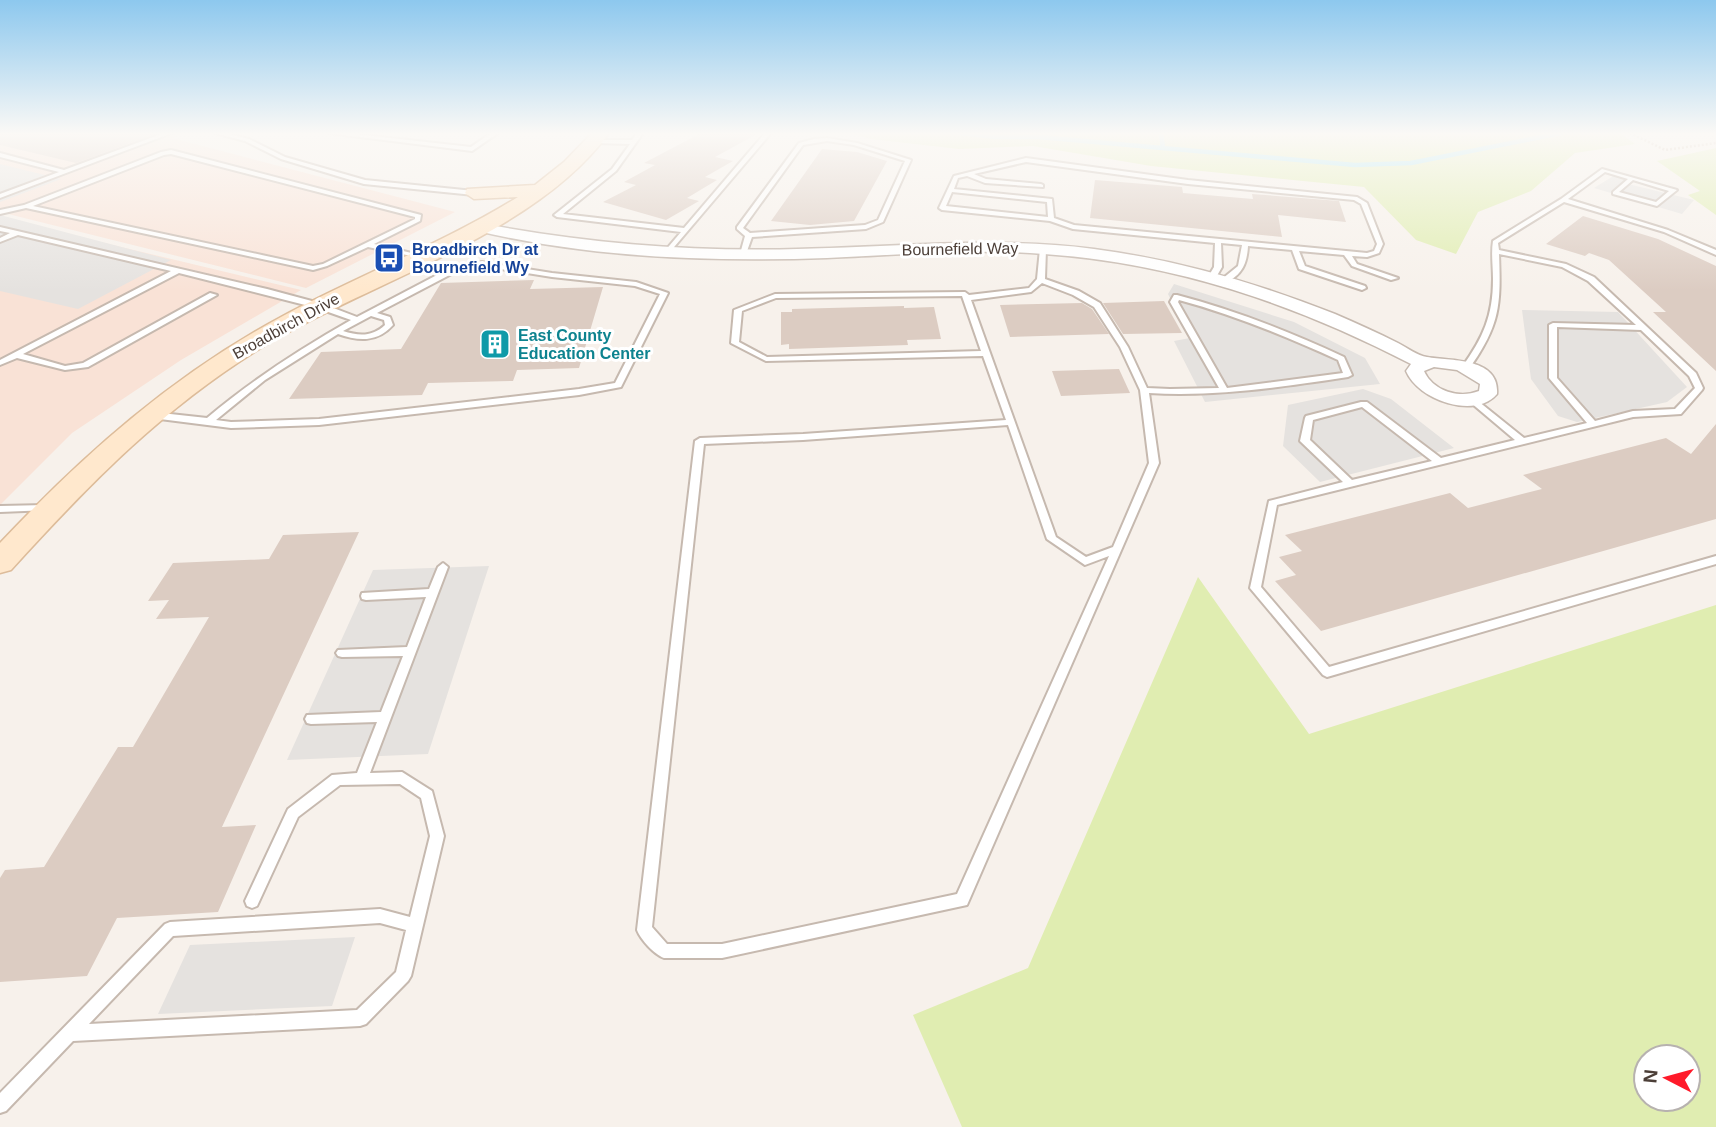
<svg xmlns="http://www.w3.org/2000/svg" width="1716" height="1127" font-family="Helvetica,sans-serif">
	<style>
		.commercial { fill: #f9e2d6 }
		.green { fill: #e0edb1; fill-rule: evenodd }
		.parking { fill: #e5e2df }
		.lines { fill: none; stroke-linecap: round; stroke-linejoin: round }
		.stream { stroke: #a4e7f7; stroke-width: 4.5 }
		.building { fill: #dcccc2 }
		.lane-casing { stroke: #c6b9af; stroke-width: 4 }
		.street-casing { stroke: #c6b9af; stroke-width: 3 }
		.secondary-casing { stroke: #ddbc9a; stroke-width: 3 }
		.path { stroke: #c6ae9c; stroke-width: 2.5; stroke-dasharray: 2 2; stroke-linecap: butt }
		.lane { fill: #fff; fill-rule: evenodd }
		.street { fill: #fff; fill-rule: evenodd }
		.secondary { fill: #ffe8cd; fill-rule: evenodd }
		.labels { text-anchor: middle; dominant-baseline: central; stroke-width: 6; stroke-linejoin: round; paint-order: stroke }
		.far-transit-label { font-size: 16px; font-weight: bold; fill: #164399; stroke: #fff; text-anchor: start }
		.far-street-label { font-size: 16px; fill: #4c3f38; stroke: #fff }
		.far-culture-label { font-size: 16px; font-weight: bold; fill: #0d838f; stroke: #fff; text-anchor: start }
	</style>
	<rect width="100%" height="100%" fill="#f7f1eb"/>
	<path class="commercial" d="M0,133H185L172,138L455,212L306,288L0,212Z
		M0,218L301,290L181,360L72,433L0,505Z"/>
	<path class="green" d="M849,133H1620L1635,144L1575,153L1531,191L1478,212L1456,254L1416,240L1364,187L1151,166L1033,146L959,149L871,139Z
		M1716,148V215L1688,195L1700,191L1657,161Z
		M1198,577L1309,734L1716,605V1127H962L913,1015L1028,968ZM1646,1057H1688V1099H1646Z"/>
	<path class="parking" d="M0,164L61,179L0,202Z
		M1615,175L1624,178V183L1694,200L1682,214L1594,188Z
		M0,215L171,260L78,309L0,291Z
		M1174,284L1294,322L1365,358L1380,384L1205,402L1174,341L1190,338L1168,294Z
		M1522,310L1618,312L1687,387L1667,402L1577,422L1558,416L1531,379Z
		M1363,389L1391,399L1454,448L1320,482L1283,446L1288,405Z
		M489,566L428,754L287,760L373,570Z
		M355,937L332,1006L158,1014L190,945Z"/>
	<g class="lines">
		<path class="stream" d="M960,133L996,137H1039L1355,165L1411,163L1561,133
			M1161,133L1163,148"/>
	</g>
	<path class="building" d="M0,133H155V134L76,163L0,145Z
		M701,133H759L715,157L733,161L705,177L717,180L687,198L699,201L666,220L603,202L636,185L624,182L655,165L644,163Z
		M822,149L857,152L887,161L854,221L810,225L771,221Z
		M1095,180L1182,187L1183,193L1253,199L1252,194L1339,201L1346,222L1278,215L1282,237L1090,218Z
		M1583,216L1658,239L1716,266V371L1653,312H1666L1609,260L1589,253L1585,256L1546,244Z
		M534,280L530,289L603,287L579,368L517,370L513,381L428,383L422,395L289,399L321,352L401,349L441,283Z
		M1164,301L1182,333L1123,334L1103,303Z
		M1082,303L1092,309L1109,334L1010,337L1000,305Z
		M904,306V308L934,307L941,339L907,340L908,345L789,349V344L781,345V312H792V309Z
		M1119,369L1130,393L1061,396L1052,371Z
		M1716,424V519L1321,631L1275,581L1296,575L1279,557L1302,551L1285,535L1450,493L1468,508L1542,489L1523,475L1666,438L1691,454Z
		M359,532L222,827L256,825L218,912L117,918L87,976L0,982V878L5,870L44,867L118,747H133L209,617L156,619L169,600L148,601L173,563L269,559L283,535Z"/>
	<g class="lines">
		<g class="lane-casing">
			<path id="lane" d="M164,133H172L0,198V194L59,172L0,157V153L64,170Z
				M215,133H225L249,139L285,157L365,180L474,191L477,193L474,195L364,184L281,159L245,141Z
				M328,133H346L471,147L491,133H498L472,151Z
				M637,133H643L616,171L563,214L684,228L765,133H771L669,253L667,254L664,252L681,232L557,217L554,215L612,169L630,144L595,143L593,142V140H632Z
				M827,138L857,143L911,160L883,222L866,229L752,237L746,254L741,255L740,254L745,236L737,229V227L799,143L814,139ZM827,141L854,145L905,161L878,220L865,225L750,233L743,228L803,145Z
				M171,150L421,215L420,221L374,244L424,256L421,258L368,247L327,266L313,270L26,208L0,214V210L24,205L161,152ZM171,154L415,217V219L323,264L313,266L33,206L164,155Z
				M1026,158L1188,180L1357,197L1367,203L1383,244L1379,253L1367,257L1352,256L1357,264L1398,278L1391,280L1352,266L1344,255L1299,251L1305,266L1365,286L1366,288L1362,290L1299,269L1292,250L1248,246C1247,264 1242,275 1225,283L1221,281L1222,279L1238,266L1242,245L1221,243L1222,267L1215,279H1212L1208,277L1214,267L1215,243L1073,229L1050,221L942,210L939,208L954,176ZM1026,162L1188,184L1354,200L1361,204L1377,244L1374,251L1367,253L1074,225L1054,218L1052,199L954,189L958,178L967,176L985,183L1043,187V185L1041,184L986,179L974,174ZM952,192L1047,202L1048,217L946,206Z
				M1602,169L1677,190L1657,206L1613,194V192L1628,179L1605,172L1568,199L1668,230L1716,250V255L1664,232L1564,202L1498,243L1499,250L1566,264L1594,277L1696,373L1703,388L1702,390L1681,414L1633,417L1277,505L1261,587L1329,667L1716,556V564L1327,677L1323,675L1250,588L1269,501L1343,482L1300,441L1305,418L1306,416L1361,402H1367L1441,458L1515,440L1470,402V398L1473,397L1524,438L1587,423L1549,378V325L1553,323L1636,325L1588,281L1562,267L1499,254C1501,306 1500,325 1469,369H1466L1462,367C1483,338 1493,316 1493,279C1493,266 1491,253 1493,241L1561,199ZM1633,180L1669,191L1656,202L1619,192ZM1557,327L1641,330L1689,376L1695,388L1675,409L1633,411L1595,421L1557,378ZM1362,407L1432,461L1352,480L1310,440L1313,420Z
				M0,227L267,289L323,304L357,317L456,265L482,262L552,273L636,282L668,293L621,387L579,395L319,425L231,428L152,418L148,415L152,412L207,418C252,380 300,349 351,320L317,308L179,273L23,354L65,366L83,363L210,293L217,295L88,367L65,370L17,358L0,365V360L171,271L18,235L0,242V238L10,233L0,231ZM482,266L552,277L635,286L660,294L615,383L579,389L319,419L231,422L216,420L265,380L338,334C358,341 377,343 393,325L390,317L377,313L461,269ZM371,316L384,320L385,325C372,337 359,336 343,331Z
				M1043,247L1046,249L1045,279L1079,291L1100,303L1128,347L1147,388L1170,389L1219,388L1170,302L1174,295H1177C1235,310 1290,332 1344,357L1352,375L1348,377C1282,387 1216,397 1149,393L1159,463L967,905L722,958H664C654,954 641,940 637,930L695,441L700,438L803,434L1006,420L983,356L766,361L731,343L734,310L775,294L965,292L969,295L1029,288L1037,279L1040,249ZM1042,283L1073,295L1094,307L1120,347L1140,390L1149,463L1113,547L1086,557L1056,537L971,300L1031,292ZM962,296L981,351L767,357L739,342L742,311L776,298ZM1179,300C1234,315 1286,336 1338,360L1343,373L1227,388L1178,302ZM1008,425L1047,539L1085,565L1109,556L957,894L722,944H667L652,927L704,444L803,440Z
				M46,505L51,508L49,510L0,512V506Z
				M443,563L448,567L370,773L402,772L432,791L444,836L411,976L408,981L366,1024L360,1026L73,1041L6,1111L0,1113V1093L165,924L170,922L380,909L410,917L430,836L421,798L400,784L340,785L298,817L257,906L252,908L247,906L245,901L288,809L332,775L357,773L377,722L311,724L307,723L305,719L307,715L381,712L403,656L342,657L338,656L336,653L338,650L407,647L426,597L366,600L362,599L361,596L362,593L429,589L438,567ZM380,923L406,930L396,972L357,1010L89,1024L173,936Z"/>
		</g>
		<g class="street-casing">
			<path id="street" d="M479,223C584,243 689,252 797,249C896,247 996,236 1094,249C1178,260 1257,283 1335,314C1356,323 1378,333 1398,343C1406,347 1418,356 1427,357C1450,361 1500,357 1497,394C1475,420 1418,400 1406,371L1411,364C1295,304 1175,263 1044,254C972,248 899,255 827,258C710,262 588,258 474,230L472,227ZM1434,367L1457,370L1480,384L1479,391C1459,399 1433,391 1424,371Z"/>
		</g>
		<g class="secondary-casing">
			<path id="secondary" d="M592,133H609C535,234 375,280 269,343C166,405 91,482 11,570L0,573V543C83,455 173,375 281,317C359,275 442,244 518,197L474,199L465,193L467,189L535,185L564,162Z"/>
		</g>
		<path class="path" d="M1630,133L1665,150L1716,143"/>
		<use href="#lane" class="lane"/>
		<use href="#street" class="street"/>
		<use href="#secondary" class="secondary"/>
	</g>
	<linearGradient id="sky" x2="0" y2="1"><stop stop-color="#8dc8ee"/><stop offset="0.46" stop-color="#fbf9f6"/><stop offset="1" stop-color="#fbf9f6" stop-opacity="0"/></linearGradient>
	<rect width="1716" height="291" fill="url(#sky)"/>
	<defs>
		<g id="bus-square" transform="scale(1.575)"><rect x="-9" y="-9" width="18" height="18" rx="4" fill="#1a4fb4" stroke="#fff"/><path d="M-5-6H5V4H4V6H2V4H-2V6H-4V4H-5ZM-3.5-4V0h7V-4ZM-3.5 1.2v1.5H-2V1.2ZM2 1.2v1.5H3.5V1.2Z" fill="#fff"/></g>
		<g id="building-square" transform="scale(1.575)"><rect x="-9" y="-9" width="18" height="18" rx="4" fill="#0f9aa8" stroke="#fff"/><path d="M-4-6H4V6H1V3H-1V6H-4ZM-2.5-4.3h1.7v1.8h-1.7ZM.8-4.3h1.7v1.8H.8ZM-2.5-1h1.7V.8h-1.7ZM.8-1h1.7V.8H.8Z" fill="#fff"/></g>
	</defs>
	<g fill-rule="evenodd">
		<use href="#bus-square" x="389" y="258"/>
		<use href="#building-square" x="495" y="344"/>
	</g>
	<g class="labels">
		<g class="far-transit-label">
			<text x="412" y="249">Broadbirch Dr at<tspan x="412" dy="18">Bournefield Wy</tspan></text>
		</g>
		<g class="far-street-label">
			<text transform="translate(960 249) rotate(-1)">Bournefield Way</text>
			<text transform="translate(286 326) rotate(-29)">Broadbirch Drive</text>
		</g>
		<g class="far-culture-label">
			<text x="518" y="335">East County<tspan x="518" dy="18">Education Center</tspan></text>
		</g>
	</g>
	<g transform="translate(1667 1078) rotate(276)"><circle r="33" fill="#ffffff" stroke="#b7b2af" stroke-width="2"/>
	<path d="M0-5L12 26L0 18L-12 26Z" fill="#ff1a2a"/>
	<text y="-10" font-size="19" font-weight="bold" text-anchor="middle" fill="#4c3f38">N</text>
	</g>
</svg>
